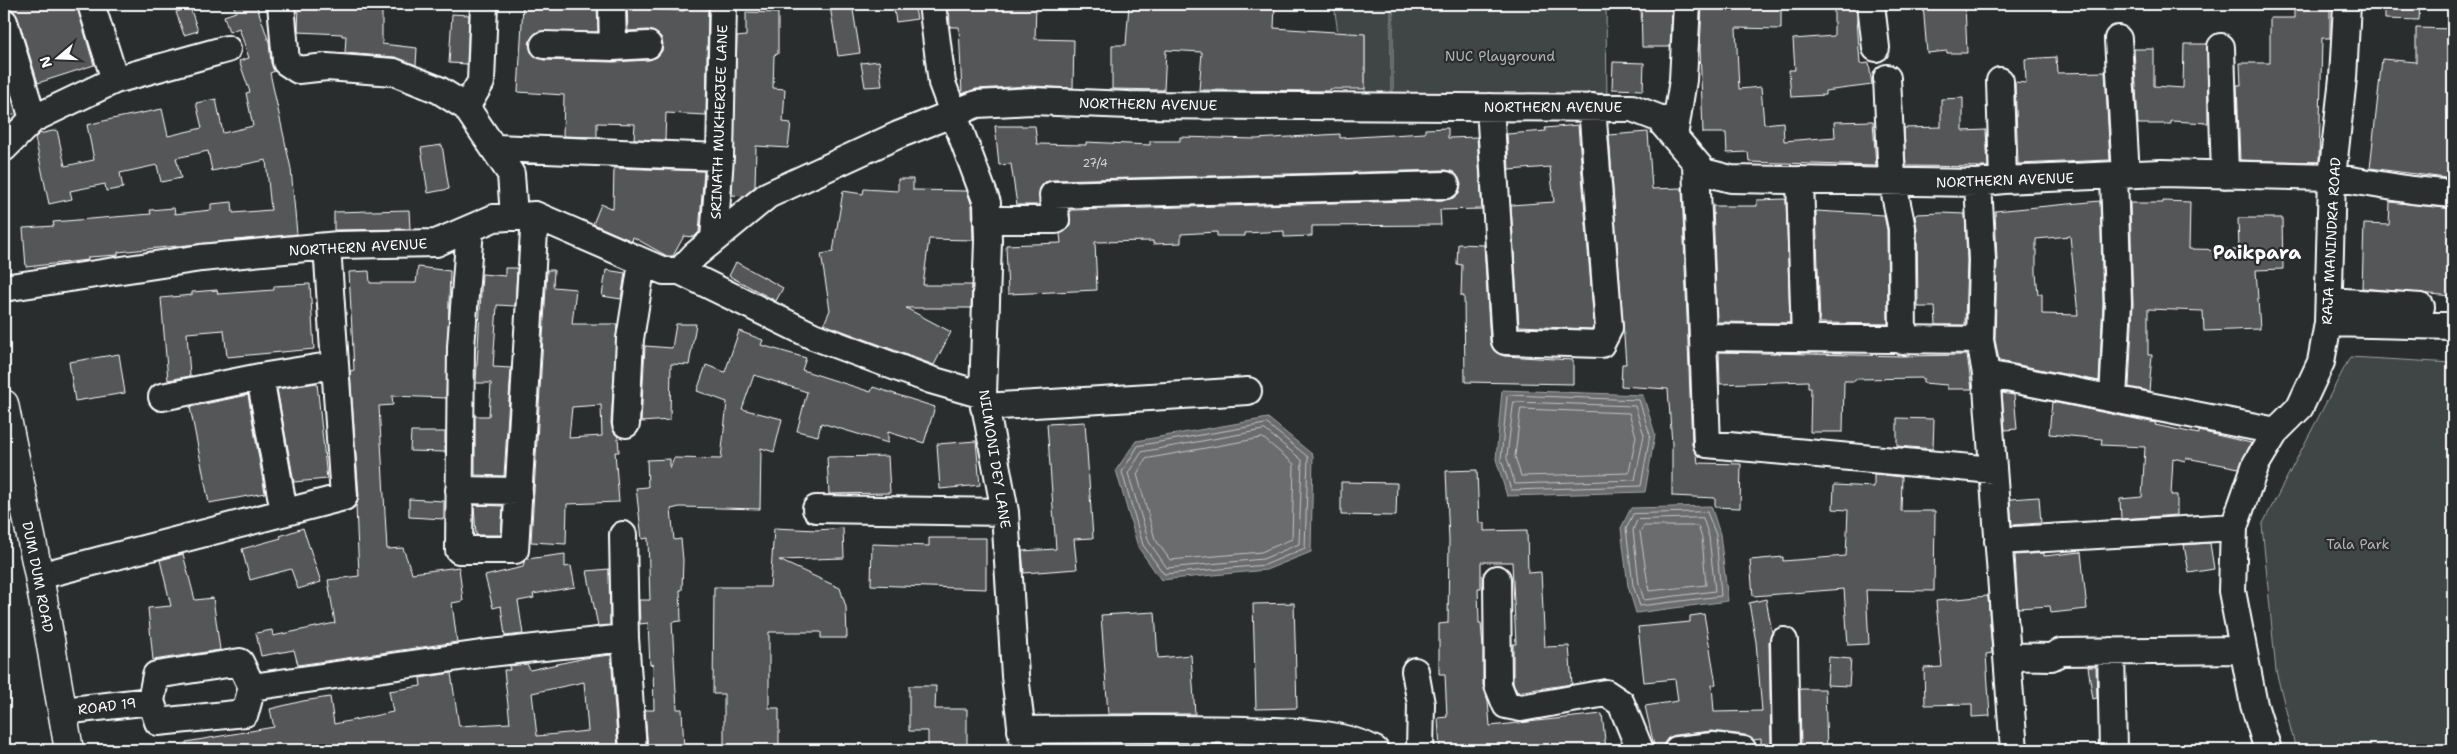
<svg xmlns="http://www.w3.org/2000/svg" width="2457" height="754" font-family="'Shantell Sans',sans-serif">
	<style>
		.green { fill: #414445; stroke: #a0a2a2 }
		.water { fill: #6a6c6d; stroke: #a6a7a7 }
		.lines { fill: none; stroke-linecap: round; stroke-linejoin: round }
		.shore { stroke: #c3c4c5; stroke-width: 1 }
		.building { fill: #555758; stroke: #fff; fill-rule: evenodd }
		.minor-casing { stroke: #fff; stroke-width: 30 }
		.major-casing { stroke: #fff; stroke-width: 31 }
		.minor { stroke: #2a2d2e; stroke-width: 26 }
		.major { stroke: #2a2d2e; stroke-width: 28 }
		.labels { text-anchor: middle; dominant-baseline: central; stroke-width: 4.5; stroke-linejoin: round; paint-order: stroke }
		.number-label { font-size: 11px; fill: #d4d5d5 }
		.park-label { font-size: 14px; fill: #b3b4b5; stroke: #2a2d2e }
		.street-label { font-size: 14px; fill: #fff; stroke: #2a2d2e }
		.district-label { font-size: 19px; font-weight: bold; fill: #fff; stroke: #2a2d2e }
	</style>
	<rect width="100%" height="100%" fill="#2a2d2e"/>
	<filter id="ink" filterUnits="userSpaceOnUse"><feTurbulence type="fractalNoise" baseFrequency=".02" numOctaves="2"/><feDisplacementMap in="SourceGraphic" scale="10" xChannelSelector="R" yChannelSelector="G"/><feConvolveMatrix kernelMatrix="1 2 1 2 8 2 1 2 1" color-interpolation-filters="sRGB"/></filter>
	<g filter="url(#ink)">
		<path class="green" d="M1334,4H1391V104L1365,98V35L1338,34Z
			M1393,4H1606L1607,107H1393Z
			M4,60L18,113L4,118Z
			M2350,357L2453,363V750H2296L2276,671L2262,525Z"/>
		<path class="water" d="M1502,390L1643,395L1655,434L1645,492L1507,496L1496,459Z
			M1268,418L1313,455L1311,552L1266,570L1161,580L1138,547L1116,470L1136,441Z
			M1711,506L1720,534L1728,601L1636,613L1628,586L1621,528L1631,508Z"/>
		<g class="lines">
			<path class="shore" d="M1509,395L1639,400L1650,435L1641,486L1511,490L1501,459L1507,397Z
				M1514,402L1635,406L1644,435L1635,480L1515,484L1507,458Z
				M1521,409L1629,413L1636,436L1629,473L1521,476L1515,457Z
				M1267,424L1308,457L1305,548L1265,565L1164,574L1143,545L1122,472L1138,446Z
				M1265,430L1302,460L1299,544L1263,559L1167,568L1149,542L1128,473L1142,452Z
				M1263,438L1294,464L1292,539L1261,552L1170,560L1155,539L1137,474L1146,459Z
				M1707,512L1716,535L1721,596L1640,606L1633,585L1626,529L1633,514Z
				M1703,518L1709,537L1715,591L1644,600L1639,584L1633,530L1637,520Z
				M1644,526H1698L1702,538L1706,585L1649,591L1640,532Z"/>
		</g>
		<path class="building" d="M4,4H76L94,65L38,83L18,18L14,11L4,7Z
			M233,4H256L269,42L271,63L275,71L270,73L291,169L297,234L118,252V255L88,257V260L26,267L23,228L54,226L53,222L151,214L150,210L174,208L175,214L211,210V204L232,202L233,213L271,210L266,160L212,171L208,151L176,158L181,178L161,182L157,165L120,173L123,188L106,191L105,184L70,191L72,199L49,204L35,138L39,134L57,130L65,166L94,160L87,125L112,119L162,109L168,136L202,128L196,103L216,99L223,133L253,126L246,93L250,92L239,61L249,58L239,28L229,32L224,16L236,12Z
			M584,4H597L598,32H537L532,37L529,44L531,52L536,57L544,60L613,62L649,60L657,57L662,51L663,44L661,37L655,32L648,30L628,31L627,4H649L648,9L684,11L685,4H708L706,115L666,113L665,140L634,139L635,124L597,123V137L563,136L564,95L518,92L523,5L584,7Z
			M852,4L860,53L838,56L830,6Z
			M893,4H914L917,19L896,22Z
			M949,4H1036L1035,39L1074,40L1073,88L1031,86L976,89L962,94L959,27H950Z
			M1129,4H1275L1274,28L1365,34V89H1330V91L1199,90L1202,52L1166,50L1164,90L1112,89V45H1126Z
			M1641,4H1672L1670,47H1642Z
			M1781,4V29L1736,28L1739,89L1761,87L1764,124L1783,122L1784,141L1835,137L1834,122L1873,121L1876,166L1749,162L1748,152L1727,153L1726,133H1703L1700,48L1702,5Z
			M1834,4H1856L1860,64L1869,63L1872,85L1825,91V95L1791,97L1789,70H1795L1793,39L1834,36Z
			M1923,4H1965L1967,53H1947V51L1927,53Z
			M2294,4H2330V38H2322L2319,162L2240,160L2237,85H2241L2240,63H2270V18H2294Z
			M2385,4H2420L2419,20L2385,19Z
			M299,5L382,9V44L417,48L416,65L395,57L345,53L346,36H342V34L298,32Z
			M190,7L198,31L184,35L176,12Z
			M746,12L778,13V54L774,55L773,88L785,89L783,122L791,123L788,148L756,146L755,187L744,196L732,195L737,37L746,36Z
			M452,14L469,15L467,64L449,63Z
			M2416,28L2453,29V179L2370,168L2382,59L2416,62Z
			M2184,44H2207L2208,123L2171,121V124H2138L2134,49H2154V86L2183,88Z
			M2056,57L2057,73L2105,72L2110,160L2018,164L2015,82L2026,83L2025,59Z
			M879,61L882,86L865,87L861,63Z
			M1613,62L1644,63L1643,90L1612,89Z
			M1963,98V131L1986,130L1988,167L1906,166L1904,128L1941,127V99Z
			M1578,125L1594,325L1592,329L1519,326L1511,205L1554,202L1550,167L1509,170L1507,134L1546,131L1545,128Z
			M995,126H1035L1037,144L1086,145V142L1150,145V141H1180V137L1256,139L1340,134V138L1425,133V129L1448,128V138L1477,137L1482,209L1440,210L1441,225L1312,226V236L1284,237V231L1245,233V236H1217V232L1181,234V243L1153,244V241L1095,242L1097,290L1008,294L1006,245L1061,243L1060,234L1070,226V210L1446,200L1453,198L1459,193L1461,184L1458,177L1454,172L1446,170L1053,180L1045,182L1040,188L1039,205H1017L1011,164L999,165Z
			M1648,132L1652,189L1682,188L1692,445L1697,455L1698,463L1741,464L1740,508L1715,507V498L1672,496V444L1668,389L1621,386L1622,364H1626L1609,135Z
			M442,145L449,189L428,193L421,148Z
			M614,168L704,171L699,232L694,237L684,236L673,256H667L633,237L632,241L593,224L601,204L613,209Z
			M898,179H913V190L967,191L972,206L973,240L929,239L923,285H972L971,308H906L951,332L934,365L824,324L830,310L821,254L833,252L843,191L863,194L864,189L898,191Z
			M1786,199L1790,323L1717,322L1713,206H1757V200Z
			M2100,201L2103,303L2099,381L1999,361L1995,339L1997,260L1995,211ZM2070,236L2078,315L2042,314V294H2038L2036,273V239Z
			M2163,201L2190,202L2189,249L2239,250L2238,218H2282L2283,269L2256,270L2260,329L2204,331L2203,311L2148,309V355H2152L2149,391L2129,387L2133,304L2130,203H2163Z
			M2390,202L2453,209V296L2362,288L2364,224L2389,225Z
			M409,210L410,229L334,230V212Z
			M1816,211L1884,215L1887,230L1888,324L1820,323Z
			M1941,213L1965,214L1967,260L1965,325H1936L1935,307H1918L1917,228L1915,216L1917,214Z
			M1458,244L1484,245L1490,342L1493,349L1504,356L1573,360V384L1465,382L1464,296H1461L1462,265L1457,264Z
			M736,262L783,288L776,301L729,276Z
			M418,267L450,271L446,398L392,396L393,405L379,406L387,549L403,548L412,573L459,567L463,601L452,603L457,642L298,665L294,650L261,656L256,633L272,630L273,636L335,623L328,580L359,576L356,506L359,496L350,371L354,370L349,272L369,271L370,283H416Z
			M505,268H517L515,306L497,305L493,367L511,368L504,476L475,475V416H489L491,383H476L482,274L505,276Z
			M547,270H554L553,287L576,289L572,324H617L611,423L613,431L618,437L619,452H615L619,502L567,504L566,544L531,542ZM601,405L602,436L569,438L572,407Z
			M606,270L625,273L621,299L602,296Z
			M310,284L314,349L227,357L224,330L187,333L190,376L168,380L161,298L192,295V292L217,290L218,294L274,290V286Z
			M676,324H696L689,365L671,364L670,420L641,422L645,346L672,348Z
			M739,331L763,340L761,345L806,358L802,370L871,392L873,387L935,407L924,443L888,432V443L821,423L818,436L797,431L807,392L754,375L742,409L782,419L774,452L761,448L760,509L680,507L671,509L674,540L681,539L683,560L682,590H680L681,621L672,622L677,709H682L684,750H648L645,710H654L653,664L650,665L648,623L640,624L639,600H650L648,538L642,539L636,488L648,487L647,460L670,459V469L674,458L721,459L727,402L697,391L706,365L725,372Z
			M1719,352L1903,356L1967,355L1972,389H1947V385L1923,383V378L1855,379V381H1844L1843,432H1810L1811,388H1808V381L1720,384Z
			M119,354L125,393L75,401L69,362Z
			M317,383L327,479L294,482L277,389Z
			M2002,393L2014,395L2017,429L2005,430Z
			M248,395L265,493L209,503L190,407Z
			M2052,402L2156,423L2155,425L2199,434V431L2251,443L2239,468L2186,458L2185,461L2173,458L2171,495H2177V515L2121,519L2120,499L2142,497L2145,447L2101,445L2102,439L2049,434Z
			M1897,418L1934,419L1933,449L1897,446Z
			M1085,422L1093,538L1074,539L1077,569L1024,573L1022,551L1056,549L1047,424Z
			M411,432H445V452L410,451Z
			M976,441L980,485L940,489L937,444Z
			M888,456L890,493L829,494L827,457Z
			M1477,470L1479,523H1484V531L1527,530L1528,573L1541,572L1545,647L1569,646L1572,684L1517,692L1513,682V644H1516L1512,562H1481V588H1478L1479,623H1481L1483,647V685L1488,701L1490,726L1602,714L1606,749L1490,750L1489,746L1440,750L1438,718L1447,717L1445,674H1439V624L1448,623L1449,540L1446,471Z
			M1874,474L1902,477L1901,511H1935L1934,591L1866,590L1869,644L1848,645L1844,589L1753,596L1750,560L1783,557V561L1846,556L1848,510L1833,509L1834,485L1874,487Z
			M1341,482L1397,483L1396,516L1341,515Z
			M2039,497L2041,523L2012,525L2010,499Z
			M409,499L444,501V519L409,517Z
			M474,505L503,506L501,535H476Z
			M303,528L321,582L298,589L291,569L250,580L242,549L281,538L280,536Z
			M774,528L817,530L843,528L844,558L779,560L840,588L846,607L847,638H821V632H769V708H779V747H765V750H730V746H724V694H713L714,587H770Z
			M929,538H986V589L871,585L872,544L929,546Z
			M2210,543L2214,569L2189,573L2184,545Z
			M2081,552L2087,609L2051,613L2050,606L2018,608L2015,555L2044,553V556Z
			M183,554L195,600L213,598L220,650L153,660L148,608L171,606L160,560Z
			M565,554V567L571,566L575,587L533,594L534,598L518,601L523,634L505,636L501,606L493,608L485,576L523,567L524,562L527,559Z
			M609,569L610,625L598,626L587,571Z
			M1988,596L1992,653L1986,654L1990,716L1972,717V704L1925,705L1924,668L1942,667L1936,601Z
			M1766,599L1772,632L1769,641L1771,744L1761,745V739L1753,740L1745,735L1712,731L1675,735L1668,738L1662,750H1655L1645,706L1678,701L1675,679L1644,682L1638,627L1690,622V616L1704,614L1716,684L1712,685L1714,712L1762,711L1756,642L1749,603Z
			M1294,603L1297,708L1256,709L1253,604Z
			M1155,612L1158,658L1191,655L1195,714H1108L1101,615Z
			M611,655L618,750H187L186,742L274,727L270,709L303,701L330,697L334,724L393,712L389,691L421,686L420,678L451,673L459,726L510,723L504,670H510L509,666L527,664L530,670L585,658ZM584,682L588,731L537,736L532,693Z
			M1829,657L1851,659L1849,686L1827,685Z
			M2088,667H2096L2097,698L2093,699Z
			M909,686H936L935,709H967V750H928V731H909Z
			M1800,689H1825L1827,750H1801Z"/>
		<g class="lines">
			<g class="minor-casing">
				<path id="minor" d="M281,4L286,62L298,70L327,67L394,72L439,90L466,107L511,174L514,216
					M612,4L613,47
					M932,4L942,83L987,203L988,240L983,395L1005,512L1015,676L1024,750
					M1871,4L1876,48
					M4,22L33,119
					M2118,39L2126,175
					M544,45L613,47L648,45
					M2221,47L2225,175
					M1887,78L1892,180L1902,228L1903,341
					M115,80L227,49
					M2000,81L2003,180
					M466,107L481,82L484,4
					M1490,107L1505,341L1601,344L1609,328L1592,107
					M1674,137L1683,80L1687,4
					M4,148L33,119L115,80L91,4
					M495,148L720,157
					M1696,165L1703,337L1980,340
					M1800,180L1805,338
					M1978,183L1982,260L1980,340L1986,374L2276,431
					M987,220H1056L1053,195L1446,185
					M470,229L461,347L459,550H515L535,215
					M714,239L720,157L723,4
					M680,271L813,336L931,380L983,395
					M4,288L201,258L338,245L436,243L494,218L535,215L664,271H680L695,255L768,195L898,135L977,104L1032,101L1129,105L1632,108L1658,118L1704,172L1731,179L1978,183L2003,180L2161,173L2332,177L2412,190L2453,194
					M2329,301L2421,307
					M2328,323L2453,326
					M1703,337L1707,444L1993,470
					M1986,374L2014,750
					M260,377L284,512
					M162,397L260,377L335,365
					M2113,398L2118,303L2114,175
					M984,407L1248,391
					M626,424L630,339L642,263
					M459,490L519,491
					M816,509L1005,512
					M1998,541L2234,527
					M39,576L344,497L327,246
					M1497,579L1498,685L1506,705L1521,708L1606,693L1621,703L1640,750
					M625,638L633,750
					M1784,641L1786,750
					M2111,651L2113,750
					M2007,656L2051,657L2061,652L2243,650
					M240,662L252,687L245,713L158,722L151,701L156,675Z
					M1415,671L1421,704L1420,750
					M252,687L481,654L625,638L623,535
					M63,711L151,701
					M1021,730C1096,729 1170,728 1245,730C1288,732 1337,730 1375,750
					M1677,750L1713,746L1743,750
					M2268,750L2254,705L2232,591L2234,527L2256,464L2276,431L2300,407L2321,362L2328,323L2332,177L2343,78L2347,4"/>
			</g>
			<g class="major-casing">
				<path id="major" d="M4,404L39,576L69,750"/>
			</g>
			<use href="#minor" class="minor"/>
			<use href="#major" class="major"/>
		</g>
	</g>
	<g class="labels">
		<g class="number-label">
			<text x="1095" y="163">27/4</text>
		</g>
		<g class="park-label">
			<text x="1500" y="56">NUC Playground</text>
			<text x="2358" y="544">Tala Park</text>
		</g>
		<g class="street-label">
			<text transform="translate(1148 104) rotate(1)">NORTHERN AVENUE</text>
			<text x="1553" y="107">NORTHERN AVENUE</text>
			<text transform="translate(719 122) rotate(-88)">SRINATH MUKHERJEE LANE</text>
			<text transform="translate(2005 180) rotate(-2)">NORTHERN AVENUE</text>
			<text transform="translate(2331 241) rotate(-87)">RAJA MANINDRA ROAD</text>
			<text transform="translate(358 247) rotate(-3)">NORTHERN AVENUE</text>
			<text transform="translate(995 459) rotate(81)">NILMONI DEY LANE</text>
			<text transform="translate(38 577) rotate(79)">DUM DUM ROAD</text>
			<text transform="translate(107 706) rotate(-7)">ROAD 19</text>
		</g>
		<g class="district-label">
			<text x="2257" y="252">Paikpara</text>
		</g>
	</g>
	<rect width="2457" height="754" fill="none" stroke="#2a2d2e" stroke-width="20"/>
	<rect x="10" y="10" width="2437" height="734" fill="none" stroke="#fff" stroke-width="2" filter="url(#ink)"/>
	<g transform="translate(58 58) rotate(251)" stroke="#2a2d2e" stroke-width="4" paint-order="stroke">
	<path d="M0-4L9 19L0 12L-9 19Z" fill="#ffffff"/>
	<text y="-8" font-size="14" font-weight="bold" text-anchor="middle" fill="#ffffff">N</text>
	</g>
</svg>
